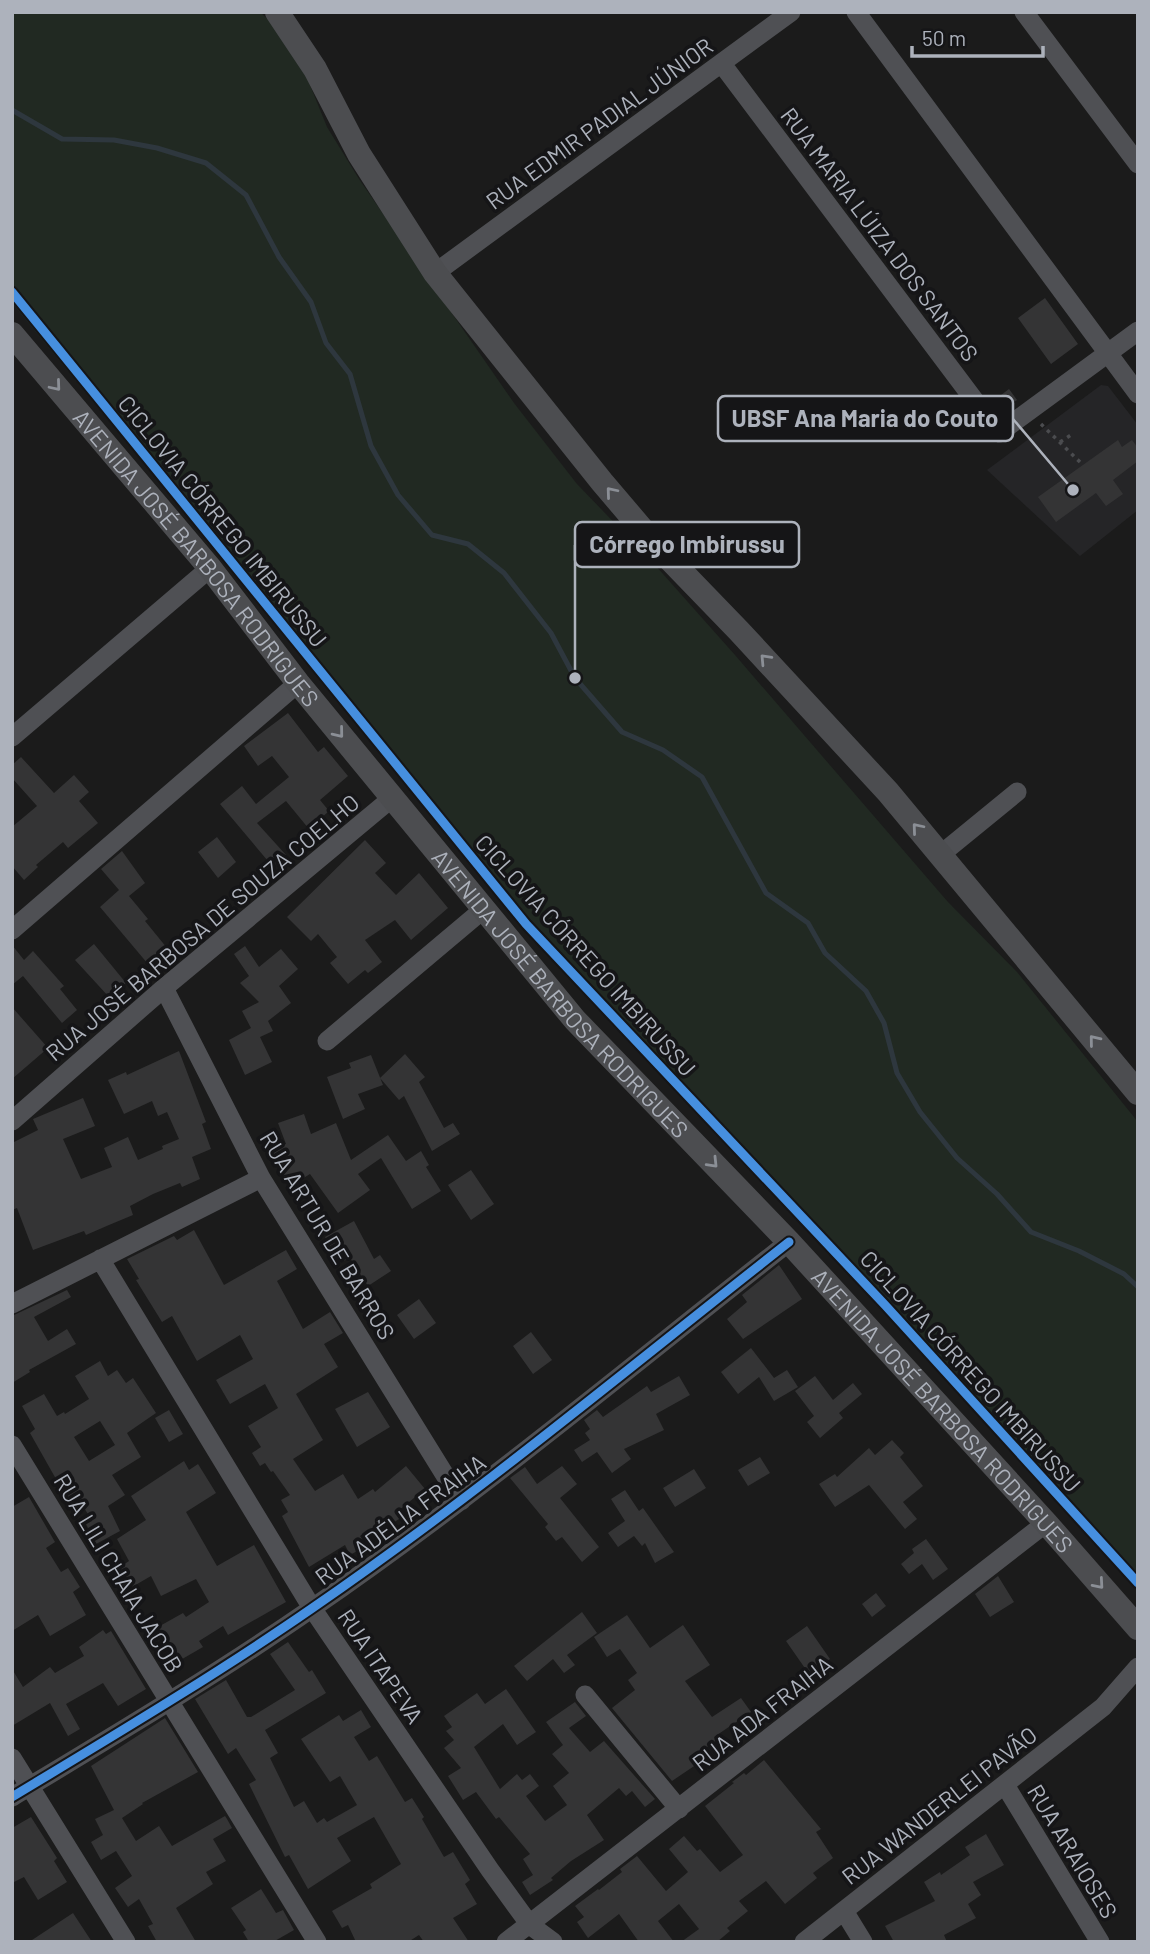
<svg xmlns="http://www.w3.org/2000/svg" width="1150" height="1954" font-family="Barlow,sans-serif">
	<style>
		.built { fill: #252527 }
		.green { fill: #212922 }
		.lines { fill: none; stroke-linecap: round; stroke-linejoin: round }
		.stream { stroke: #2e373e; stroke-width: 5 }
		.building { fill: #343435; fill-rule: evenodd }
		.path { stroke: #4b4c4f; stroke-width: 3.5; stroke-dasharray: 3.5 5; stroke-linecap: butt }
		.minor { stroke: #4f5054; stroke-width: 19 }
		.major { stroke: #4c4d50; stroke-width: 24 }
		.cycleway-casing { stroke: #151517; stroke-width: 13 }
		.cycleway { stroke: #468fdf; stroke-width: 9 }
		.oneway { stroke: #8b8f96 }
		.labels { text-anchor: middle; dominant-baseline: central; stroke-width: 7; stroke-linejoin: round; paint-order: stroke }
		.street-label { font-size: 23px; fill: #adb2bc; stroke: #151517 }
		.leader { fill: none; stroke: #adb2bc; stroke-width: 2.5 }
		.callout-dot { fill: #adb2bc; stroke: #151517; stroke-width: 2.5 }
		.callout { fill: #151517; stroke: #adb2bc; stroke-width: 2.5 }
		.callout-label { font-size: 24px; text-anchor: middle; font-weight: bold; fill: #adb2bc }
	</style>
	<rect width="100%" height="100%" fill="#1b1b1b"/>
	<path class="built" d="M1101,385L1108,386L1138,425V510L1080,556L987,470Z"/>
	<path class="green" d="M12,12H260L293,43L327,127L359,179L514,403L577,484L655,565L735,655L948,902L1017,972L1138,1122V1574L815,1239L591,996L231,570L12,303Z"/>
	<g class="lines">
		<path class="stream" d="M12,110L62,139L114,140L157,148L206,163L246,195L279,257L311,302L326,343L350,374L371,446L398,495L432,535L468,544L504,573L551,633L575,678L622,732L663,750L702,777L766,893L808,923L825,953L866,991L884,1023L897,1073L920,1112L957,1158L997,1194L1031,1232L1079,1251L1124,1274L1138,1287"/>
	</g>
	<path class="building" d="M1045,298L1078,344L1051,364L1018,318Z
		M1009,389L1017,400L1001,411L993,401Z
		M1118,440L1122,447L1132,440L1138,448V461L1113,480L1123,494L1106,506L1096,493L1056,522L1038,497Z
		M288,713L318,752L324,747L348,776L320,800L329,811L309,829L286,801L257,823L286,855L273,867L220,804L242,786L256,804L289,777L272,756L258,766L244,746Z
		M21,757L54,793L74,775L89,792L79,801L98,823L68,848L63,842L36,865L38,867L24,880L12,866V827L37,806L12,778V765Z
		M217,837L236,862L218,878L198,852Z
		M365,840L386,863L375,873L396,895L419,873L448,908L411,940L395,920L365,940L382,962L368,973L365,970L348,984L330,963L337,957L318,934L311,941L287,917Z
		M122,851L145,883L129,896L148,919L145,921L167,948L148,964L100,907L119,890L101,869Z
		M94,944L126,983L109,997L75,960Z
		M12,945L24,960L33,951L64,986L60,989L77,1010L62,1023L23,976L12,985Z
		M245,946L259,967L281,949L298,969L279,986L291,1003L268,1021L273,1031L260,1037L272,1062L245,1075L229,1040L251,1028L242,1011L259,1002L240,983L249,976L234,954Z
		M12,1007L48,1048L12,1079Z
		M179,1051L206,1122L202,1124L211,1149L192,1157L200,1179L182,1187L180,1183L153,1194L130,1206L133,1215L109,1225L86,1235L84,1231L33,1250L17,1208L12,1210V1143L38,1130L33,1119L83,1098L95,1126L63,1139L81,1179L112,1167L104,1148L128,1137L138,1160L163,1149L162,1146L179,1139L167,1112L158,1116L152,1101L124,1114L108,1080L126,1072L127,1075Z
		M405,1054L425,1077L419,1082L444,1128L453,1123L460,1134L432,1151L404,1096L399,1100L380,1078Z
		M371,1055L383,1085L358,1094L365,1109L343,1119L327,1077L351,1068L349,1063Z
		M304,1114L311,1134L336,1123L351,1160L388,1135L406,1161L421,1151L429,1165L426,1167L441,1191L412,1209L381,1158L358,1174L370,1190L338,1213L310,1174L289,1187L271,1151L286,1144L278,1123Z
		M471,1170L494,1204L471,1220L448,1185Z
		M354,1221L374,1259L380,1255L391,1271L368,1286L350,1258L339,1263L325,1237Z
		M194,1230L224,1285L286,1250L297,1269L277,1281L303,1329L330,1312L343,1333L324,1344L338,1367L296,1394L323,1440L293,1459L315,1491L343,1474L358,1499L373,1489L375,1492L406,1466L425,1489L398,1511L402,1517L390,1525L386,1519L360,1536L366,1546L350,1555L345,1545L309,1567L282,1516L288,1512L281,1500L290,1495L273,1471L271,1472L265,1463L260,1466L252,1453L261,1447L248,1426L278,1408L265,1384L230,1404L216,1380L253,1359L240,1335L197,1361L172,1316L162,1322L136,1280L139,1279L127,1259L174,1236L177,1240Z
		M779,1265L802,1299L743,1339L727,1319L747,1302L742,1295Z
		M67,1290L71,1297L34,1317L48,1341L67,1329L76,1344L29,1370L30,1372L12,1383V1316Z
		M419,1299L436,1323L414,1339L397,1315Z
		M531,1332L552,1360L533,1374L513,1346Z
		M751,1348L774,1378L787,1370L798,1387L774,1401L759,1377L738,1394L721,1372Z
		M100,1361L108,1376L117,1370L126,1383L133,1378L156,1413L127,1433L141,1457L112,1475L125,1495L108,1506L120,1531L96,1544L86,1524L92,1521L77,1496L69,1502L30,1433L35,1429L22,1406L44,1394L57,1416L64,1412L65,1414L89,1399L75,1376ZM100,1421L115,1445L89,1461L74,1437Z
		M679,1376L690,1395L656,1414L664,1430L624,1449L631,1459L612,1473L597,1452L582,1462L574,1450L590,1440L585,1433L590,1429L584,1420L597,1410L603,1417L647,1386L651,1392Z
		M815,1376L833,1400L853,1383L862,1394L839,1413L843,1418L820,1438L807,1422L814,1416L795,1391Z
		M368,1392L390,1427L357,1447L335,1409Z
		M169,1410L183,1434L169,1442L155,1418Z
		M892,1440L904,1453L900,1457L923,1486L903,1502L917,1519L905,1529L869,1485L835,1507L819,1484L835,1474L837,1477L869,1448L875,1455Z
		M760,1457L770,1473L748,1486L738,1470Z
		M184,1461L189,1470L198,1464L216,1493L186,1512L217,1566L254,1545L286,1602L228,1635L223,1626L199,1641L203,1647L177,1662L158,1627L183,1613L186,1617L209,1602L196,1579L161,1596L151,1576L132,1587L120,1567L129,1561L117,1539L146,1520L131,1496Z
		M562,1466L577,1484L560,1498L599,1547L582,1562L562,1537L556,1541L545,1527L548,1524L510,1478L525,1467L537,1484Z
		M694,1469L706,1488L675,1507L663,1488Z
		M625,1490L639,1511L643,1508L674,1552L655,1563L645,1543L642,1546L634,1536L618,1547L608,1533L625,1521L611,1499Z
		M29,1497L55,1542L46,1548L61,1572L68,1568L80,1587L73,1592L86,1615L50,1636L38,1615L12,1631V1507Z
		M926,1539L948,1569L933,1580L922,1564L909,1574L901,1564L914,1553L912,1549Z
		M998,1576L1014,1602L990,1617L975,1594Z
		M876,1593L886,1606L872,1617L862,1604Z
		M582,1612L597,1633L567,1655L575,1665L564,1673L553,1659L527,1681L514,1666Z
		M627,1615L650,1648L683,1625L710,1665L685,1681L712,1717L741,1698L751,1712L714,1737L716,1741L701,1751L706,1758L672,1781L612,1708L635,1690L628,1680L637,1673L620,1649L607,1657L594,1637Z
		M807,1626L830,1659L809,1674L786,1641Z
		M103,1630L106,1634L111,1631L146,1689L118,1706L103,1683L66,1704L80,1729L68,1736L50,1703L12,1726V1669L23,1687L50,1667L55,1673L84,1656L79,1647Z
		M288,1642L309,1672L312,1670L326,1693L265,1730L278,1753L270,1758L294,1807L304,1801L317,1823L324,1818L327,1822L357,1805L340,1776L330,1782L301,1739L339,1715L343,1721L361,1710L371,1727L354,1737L369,1761L377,1756L405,1802L412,1798L424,1817L422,1819L444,1857L453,1852L470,1880L465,1884L477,1904L453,1918L469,1942H424L419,1935L408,1942H356L348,1925L342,1928L332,1911L372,1888L370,1884L401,1864L374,1817L337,1838L351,1861L308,1889L289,1855L285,1857L249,1784L256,1780L236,1748L228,1754L195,1699L226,1680L247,1717H251L295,1690L270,1654Z
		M506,1689L536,1732L517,1745L503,1724L474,1747L500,1789L517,1774L522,1780L530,1774L539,1786L526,1796L545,1821L567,1805L553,1786L569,1773L552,1754L563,1745L546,1722L575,1702L586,1716L569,1728L590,1752L604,1741L655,1799L645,1807L632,1791L626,1796L619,1788L587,1815L604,1840L571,1861L551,1878L553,1880L530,1895L522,1882L533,1875L523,1859L530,1854L499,1817L496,1819L476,1792L463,1800L448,1776L461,1768L444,1748L454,1740L446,1731L452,1727L444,1716L477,1693L485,1704Z
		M165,1718L198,1772L142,1803L143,1804L122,1818L136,1841L159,1826L172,1846L225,1816L227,1819L232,1828L213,1839L226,1861L206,1872L213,1884L176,1908L196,1942H157L148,1926L153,1924L139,1899L128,1907L115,1888L132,1876L116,1851L101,1860L91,1842L103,1835L95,1819L114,1810L91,1766Z
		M764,1760L821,1829L816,1832L833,1858L813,1873L817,1878L785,1904L766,1881L739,1901L748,1911L727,1928L730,1931L717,1942H681L699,1929L679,1904L658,1921L674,1942H639L619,1914L588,1938L577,1922L584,1917L575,1906L598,1889L599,1890L622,1872L620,1869L637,1856L666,1891L688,1872L669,1849L684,1836L697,1851L700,1849L720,1872L743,1855L705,1806L734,1783L732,1782L744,1773L746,1775Z
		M31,1817L57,1858L54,1861L67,1882L38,1900L24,1877L12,1883V1828Z
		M986,1834L1004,1865L973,1882L981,1895L968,1904L976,1918L944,1935L947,1942H894L885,1926L935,1901L924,1882L940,1872L941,1875L970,1855L965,1847Z
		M261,1889L276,1913L283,1910L294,1930L273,1942H249L243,1932L246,1930L231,1908Z
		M73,1913L92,1942H29Z"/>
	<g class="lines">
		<path class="path" d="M1041,424L1083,465
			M1060,442L1071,435"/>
		<path class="minor" d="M856,12L1138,394
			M1024,12L1138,164
			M722,64L999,433L1138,331
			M435,273L791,12
			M12,737L210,568
			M940,855L1017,792
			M12,930L298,683
			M164,988L261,1178L461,1501
			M327,1041L485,908
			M12,1121L164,988L392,798
			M100,1259L312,1608L490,1870L530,1925L553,1942
			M12,1304L261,1178
			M12,1445L317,1942
			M585,1695L679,1809
			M12,1758L126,1942
			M1005,1785L1100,1942
			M12,1797C113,1736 214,1676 311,1609C477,1495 631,1366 789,1242
			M844,1911L863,1942
			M506,1942L1046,1523
			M804,1942L1103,1707L1138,1667"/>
		<g class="major">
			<path d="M277,12L315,69L359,154L435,273L602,482L653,542L739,631L888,792L1138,1093"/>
			<path id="s1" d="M12,334L210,568L298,683L575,1020L789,1242L1046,1523L1138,1628"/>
		</g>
		<g class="cycleway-casing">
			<path id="cycleway" d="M12,292L526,924L885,1305L1138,1583
				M12,1797C113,1736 214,1676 311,1609C477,1495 631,1366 789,1242"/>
		</g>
		<use href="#cycleway" class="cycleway"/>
	</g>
	<defs><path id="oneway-chevron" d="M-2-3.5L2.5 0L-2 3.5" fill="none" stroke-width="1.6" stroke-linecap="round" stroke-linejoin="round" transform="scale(1.75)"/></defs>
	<g class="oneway">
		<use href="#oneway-chevron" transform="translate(56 386) rotate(50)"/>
		<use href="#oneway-chevron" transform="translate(611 492) rotate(-130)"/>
		<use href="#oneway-chevron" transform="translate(765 659) rotate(-133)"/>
		<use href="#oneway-chevron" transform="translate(339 733) rotate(51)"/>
		<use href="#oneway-chevron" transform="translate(917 828) rotate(-130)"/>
		<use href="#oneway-chevron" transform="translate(1094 1040) rotate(-129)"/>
		<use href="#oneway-chevron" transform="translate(713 1163) rotate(46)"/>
		<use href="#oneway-chevron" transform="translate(1099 1584) rotate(49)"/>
	</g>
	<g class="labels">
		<g class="street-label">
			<text transform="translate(599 123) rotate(-36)">RUA EDMIR PADIAL JÚNIOR</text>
			<text transform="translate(880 234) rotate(53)">RUA MARIA LÚIZA DOS SANTOS</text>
			<text transform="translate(223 521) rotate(51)">CICLOVIA CÓRREGO IMBIRUSSU</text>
			<text stroke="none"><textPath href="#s1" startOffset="290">AVENIDA JOSÉ BARBOSA RODRIGUES</textPath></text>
			<text transform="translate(202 927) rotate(-40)">RUA JOSÉ BARBOSA DE SOUZA COELHO</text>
			<text transform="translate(586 955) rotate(48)">CICLOVIA CÓRREGO IMBIRUSSU</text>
			<text stroke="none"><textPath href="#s1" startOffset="858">AVENIDA JOSÉ BARBOSA RODRIGUES</textPath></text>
			<text transform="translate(328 1235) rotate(59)">RUA ARTUR DE BARROS</text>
			<text transform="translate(971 1371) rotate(48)">CICLOVIA CÓRREGO IMBIRUSSU</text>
			<text stroke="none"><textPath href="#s1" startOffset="1424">AVENIDA JOSÉ BARBOSA RODRIGUES</textPath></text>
			<text transform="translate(400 1519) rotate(-36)">RUA ADÉLIA FRAIHA</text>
			<text transform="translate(119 1573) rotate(59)">RUA LILI CHAIA JACOB</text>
			<text transform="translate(381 1666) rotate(56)">RUA ITAPEVA</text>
			<text transform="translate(762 1713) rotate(-38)">RUA ADA FRAIHA</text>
			<text transform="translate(939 1805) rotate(-38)">RUA WANDERLEI PAVÃO</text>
			<text transform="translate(1073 1851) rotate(59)">RUA ARAIOSES</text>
		</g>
	</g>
	<path class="leader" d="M1073 490L1013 419M575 678L575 545"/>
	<g class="callout-dot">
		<circle cx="1073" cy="490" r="7"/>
		<circle cx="575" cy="678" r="7"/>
	</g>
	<g class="callout">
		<rect x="718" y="396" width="295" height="45" rx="7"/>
		<rect x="575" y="522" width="224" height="45" rx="7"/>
	</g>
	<g class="callout-label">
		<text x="865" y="427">UBSF Ana Maria do Couto</text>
		<text x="687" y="553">Córrego Imbirussu</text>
	</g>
	<rect width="1150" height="1954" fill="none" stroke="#adb2bc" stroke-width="28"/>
	<path d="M912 46v10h131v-10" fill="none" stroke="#adb2bc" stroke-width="3.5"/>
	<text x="922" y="46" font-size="21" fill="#adb2bc" stroke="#151517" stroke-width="5" paint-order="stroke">50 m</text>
</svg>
